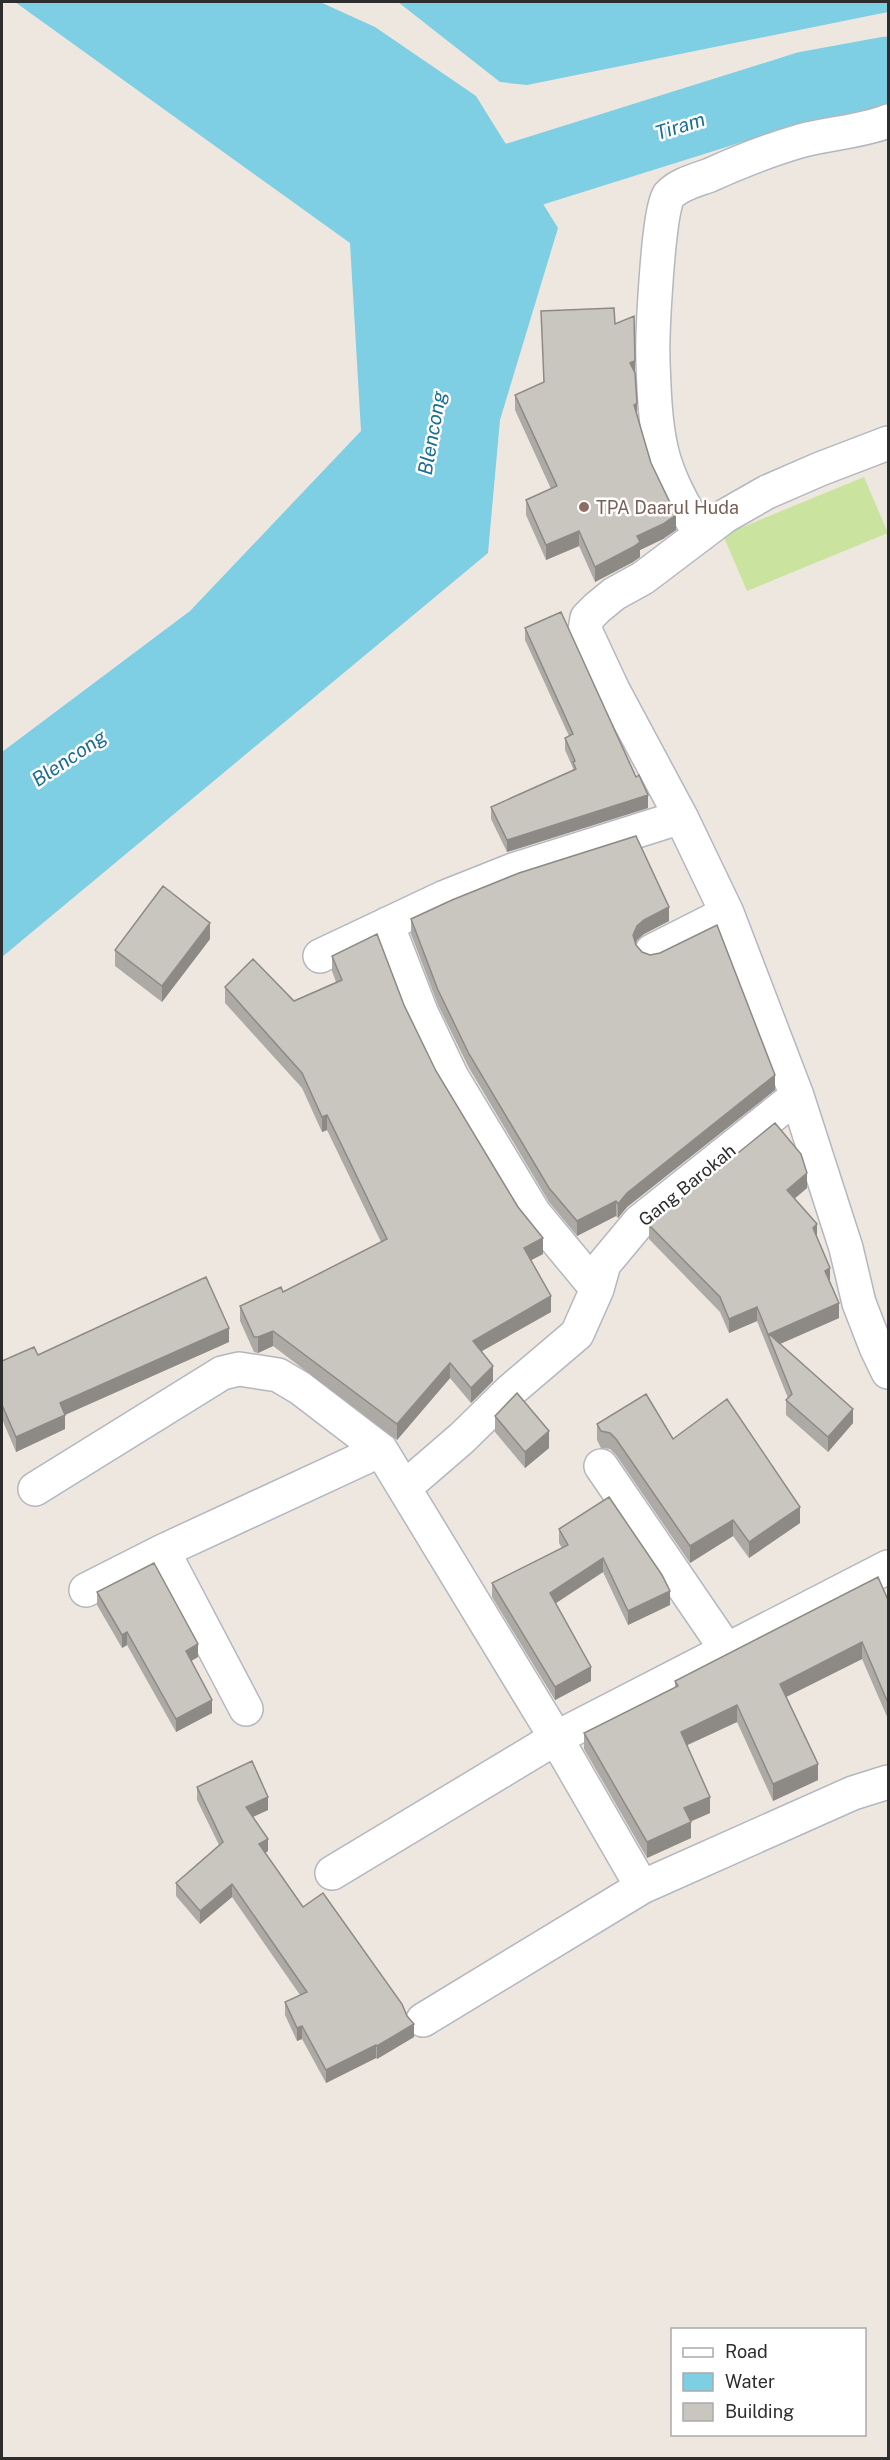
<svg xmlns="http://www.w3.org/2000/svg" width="890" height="2460" font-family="'Public Sans',sans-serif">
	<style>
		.pitch { fill: #cae49f }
		.water { fill: #7ecee4 }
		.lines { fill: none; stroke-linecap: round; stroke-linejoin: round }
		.river { stroke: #7ecee4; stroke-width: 69 }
		.minor-casing { stroke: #b4b7bf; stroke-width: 36 }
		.minor { stroke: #fff; stroke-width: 33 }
		.wall { fill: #ada9a4 }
		.shaded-wall { fill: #8d8a86 }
		.building { fill: #c9c5bf; stroke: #8d8a86; stroke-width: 1.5 }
		.education-dot { fill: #8d6e63; stroke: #fff; stroke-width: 2 }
		.labels { text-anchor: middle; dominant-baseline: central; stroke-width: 5; stroke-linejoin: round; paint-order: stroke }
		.education-label { font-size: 18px; fill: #785e54; stroke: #fff; text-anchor: start }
		.street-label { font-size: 18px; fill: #2d2d2d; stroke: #fff }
		.water-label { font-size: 20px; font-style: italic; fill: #1a6f93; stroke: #fff }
	</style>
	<rect width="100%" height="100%" fill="#ede7e0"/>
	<path class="pitch" d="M864,477L888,533L747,591L723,535Z"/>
	<path class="water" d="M15,2H320L375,27L476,96L558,228L500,420L488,553L2,957V752L190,611L361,431L350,243Z
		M398,2H888V12L527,85L500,82Z"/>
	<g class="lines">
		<path class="river" d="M474,190L806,86L888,71"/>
		<g class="minor-casing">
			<path id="minor" d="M888,443L820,469L767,492L725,516L643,578L614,594L597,608L587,618L585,630L613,690L681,817L727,913L797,1096L846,1248L859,1303L876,1347L888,1372
				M700,535C685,507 668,480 661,448C655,421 654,390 653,362C652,338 658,208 669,195C679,184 697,180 710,175C739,162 769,150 800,141C829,133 860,132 888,121
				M387,924L421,1012L452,1077L534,1213L597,1289
				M652,951L727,913
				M320,956L445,897L513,870L681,817
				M601,1466L726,1649
				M404,1488L462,1438L510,1391L577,1334L597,1289L604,1264L639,1222L797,1096
				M35,1489L222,1373L239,1369L278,1375L300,1388L381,1450L556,1738L642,1887
				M163,1551L246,1709
				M86,1590L163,1551L381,1450
				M332,1873L556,1738L888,1567
				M423,2020L642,1887L853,1793L888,1782"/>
		</g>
		<use href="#minor" class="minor"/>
	</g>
	<path class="wall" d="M541,311L615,324L635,372L637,416L651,463L676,530L663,539L640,550V557L633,562L595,582L579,546L546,560L526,515V500L551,489L515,410V395L544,382Z
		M525,628L648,808L507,852L491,819V807L573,771V768L565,750V738L569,736L525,640Z
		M411,919L669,921L644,934L637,940L636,945L775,1090L627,1207L618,1218L616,1216L577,1236L549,1202L469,1068L438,1005L411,934Z
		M210,939L162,1002L115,966V950Z
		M332,956L404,1005L436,1071L543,1254L531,1260L551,1312L482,1351L493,1381L471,1403L450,1378L397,1440L273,1346L258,1353L254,1352L240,1321V1306L283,1292L381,1242L327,1130L322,1132L302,1088L225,1003V987L294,1001L336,982L332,971Z
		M807,1188L794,1199L817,1236L839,1318L780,1344L853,1423L828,1452L786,1415V1400L788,1398L757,1321L729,1333L720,1312L649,1239V1225Z
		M229,1342L65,1415V1429L16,1452L2,1419V1361L38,1355Z
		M495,1416L549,1448L525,1468L495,1432Z
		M597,1424L673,1439L800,1523L749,1558L733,1536L690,1563L616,1455L610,1449L601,1448L597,1440Z
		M609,1497L670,1605L628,1625L603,1572L556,1603L591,1681L555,1700L492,1597V1583L562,1548L559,1543V1529Z
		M97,1592L198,1657L191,1661L212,1713L176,1732L127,1645L122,1648L97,1605Z
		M888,1600V1719L862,1659L786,1697L818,1780L773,1801L737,1722L687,1745L710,1813L690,1822L691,1838L647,1858L584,1749V1733L675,1687V1681Z
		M197,1787L268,1810L253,1817L268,1851L265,1853L303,1907L414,2037L377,2059L376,2058L326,2083L302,2039L297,2041L285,2015V2002L300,1995L232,1897L200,1924L176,1896V1883L219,1845L197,1800Z"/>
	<path class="shaded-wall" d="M635,361V376L630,363Z
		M637,403V418L634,405Z
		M676,515V530L663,539L640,550V557L633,562L595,582V567L637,536Z
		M579,531V546L546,560V545Z
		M648,795V808L507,852V840Z
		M669,907V921L644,934L637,940L633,949V935L637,926L644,920Z
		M210,923V939L162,1002V986Z
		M775,1075V1090L627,1207L618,1218V1204L627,1193Z
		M327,1115V1130L322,1132V1117Z
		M807,1173V1188L787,1205V1190Z
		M616,1201V1216L577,1236V1221Z
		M817,1224V1239L813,1228Z
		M543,1238V1254L524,1264V1248Z
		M830,1268V1282L825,1271Z
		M551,1296V1312L473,1356V1341Z
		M839,1303V1318L773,1347L769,1334Z
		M757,1307V1321L729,1333V1319Z
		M229,1328V1342L60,1417V1403Z
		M273,1331V1346L258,1353V1337Z
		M450,1363V1378L397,1440V1424Z
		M493,1366V1381L471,1403V1388Z
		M853,1409V1423L828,1452V1437Z
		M65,1415V1429L16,1452V1437Z
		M549,1431V1448L525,1468V1452Z
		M800,1507V1523L749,1558V1542Z
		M733,1520V1536L690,1563V1546Z
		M603,1558V1572L550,1607V1593Z
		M670,1591V1605L628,1625V1611Z
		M127,1632V1645L122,1648V1635Z
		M862,1642V1659L780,1700V1684Z
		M198,1644V1657L186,1664V1651Z
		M591,1667V1681L555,1700V1687Z
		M212,1700V1713L176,1732V1719Z
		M737,1705V1722L681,1748V1732Z
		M818,1764V1780L773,1801V1784Z
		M268,1797V1810L246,1820V1807Z
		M710,1797V1813L684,1824V1808Z
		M691,1822V1838L647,1858V1842Z
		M268,1839V1851L259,1857V1844Z
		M232,1884V1897L200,1924V1911Z
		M414,2024V2037L377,2059V2046Z
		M302,2026V2039L297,2041V2028Z
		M376,2045V2058L326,2083V2070Z"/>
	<path class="building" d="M614,308L615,324L634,316L635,361L630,363L635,373L637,403L634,405L651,463L676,515L663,524L637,536L640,542L633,547L595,567L579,531L546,545L526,500L557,486L515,395L544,382L541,311Z
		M561,612L636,777L639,775L648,795L507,840L491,807L576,769L573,762L575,761L565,738L573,734L525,628Z
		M636,836L669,907L644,920L637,926L633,935L636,945L642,952L650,955L660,953L717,925L775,1075L627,1193L618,1204L616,1201L577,1221L549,1188L469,1054L438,990L411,919L452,900L519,873Z
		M163,886L210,923L162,986L115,950Z
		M377,934L404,1005L436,1071L518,1207L543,1238L524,1248L551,1296L473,1341L493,1366L471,1388L450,1363L397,1424L273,1331L258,1337H254L240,1306L281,1287L283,1292L387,1239L327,1115L322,1117L302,1073L225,987L253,959L294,1001L342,980L332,956Z
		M775,1123L801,1154L807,1173L787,1190L817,1224L813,1228L830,1268L825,1271L839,1303L769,1334L853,1409L828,1437L786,1400L792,1394L757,1307L729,1319L720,1297L649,1225Z
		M206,1277L229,1328L60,1403L65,1415L16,1437L2,1405V1361L34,1347L38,1355Z
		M517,1393L549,1431L525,1452L495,1416Z
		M646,1394L673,1439L727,1399L800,1507L749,1542L733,1520L690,1546L616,1439L610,1433L601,1431L597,1424Z
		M609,1497L662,1575L670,1591L628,1611L603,1558L550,1593L591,1667L555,1687L492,1583L568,1545L559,1529Z
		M154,1563L198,1644L186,1651L212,1700L176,1719L127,1632L122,1635L97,1592Z
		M878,1577L888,1600V1703L862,1642L780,1684L818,1764L773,1784L737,1705L681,1732L710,1797L684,1808L691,1822L647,1842L584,1733L678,1686L675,1681Z
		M252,1761L268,1797L246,1807L268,1839L259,1844L303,1907L323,1893L402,2004L407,2016L414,2024L377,2046L376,2045L326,2070L302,2026L297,2028L285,2002L307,1992L232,1884L200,1911L176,1883L223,1842L197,1787Z"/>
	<circle class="education-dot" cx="584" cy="507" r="6"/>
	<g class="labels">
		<g class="education-label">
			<text x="596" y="507">TPA Daarul Huda</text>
		</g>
		<g class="street-label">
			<text transform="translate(687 1185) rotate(-39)">Gang Barokah</text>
		</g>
		<g class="water-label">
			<text transform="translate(680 126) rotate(-17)">Tiram</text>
			<text transform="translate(432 433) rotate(-80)">Blencong</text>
			<text transform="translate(69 758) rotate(-34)">Blencong</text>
		</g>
	</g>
	<rect width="890" height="2460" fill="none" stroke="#2d2d2d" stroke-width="6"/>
	<rect x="671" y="2328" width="195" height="108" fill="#ffffff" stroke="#ababab" stroke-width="1.5"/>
	<rect x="683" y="2348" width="30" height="9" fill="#ffffff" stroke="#ababab" stroke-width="1.5"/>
	<text x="725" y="2358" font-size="18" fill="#2d2d2d">Road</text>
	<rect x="683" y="2373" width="30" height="18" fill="#7ecee4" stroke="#ababab" stroke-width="1.5"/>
	<text x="725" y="2388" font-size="18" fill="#2d2d2d">Water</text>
	<rect x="683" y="2403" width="30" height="18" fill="#c9c5bf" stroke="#ababab" stroke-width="1.5"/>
	<text x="725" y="2418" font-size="18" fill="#2d2d2d">Building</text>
</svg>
